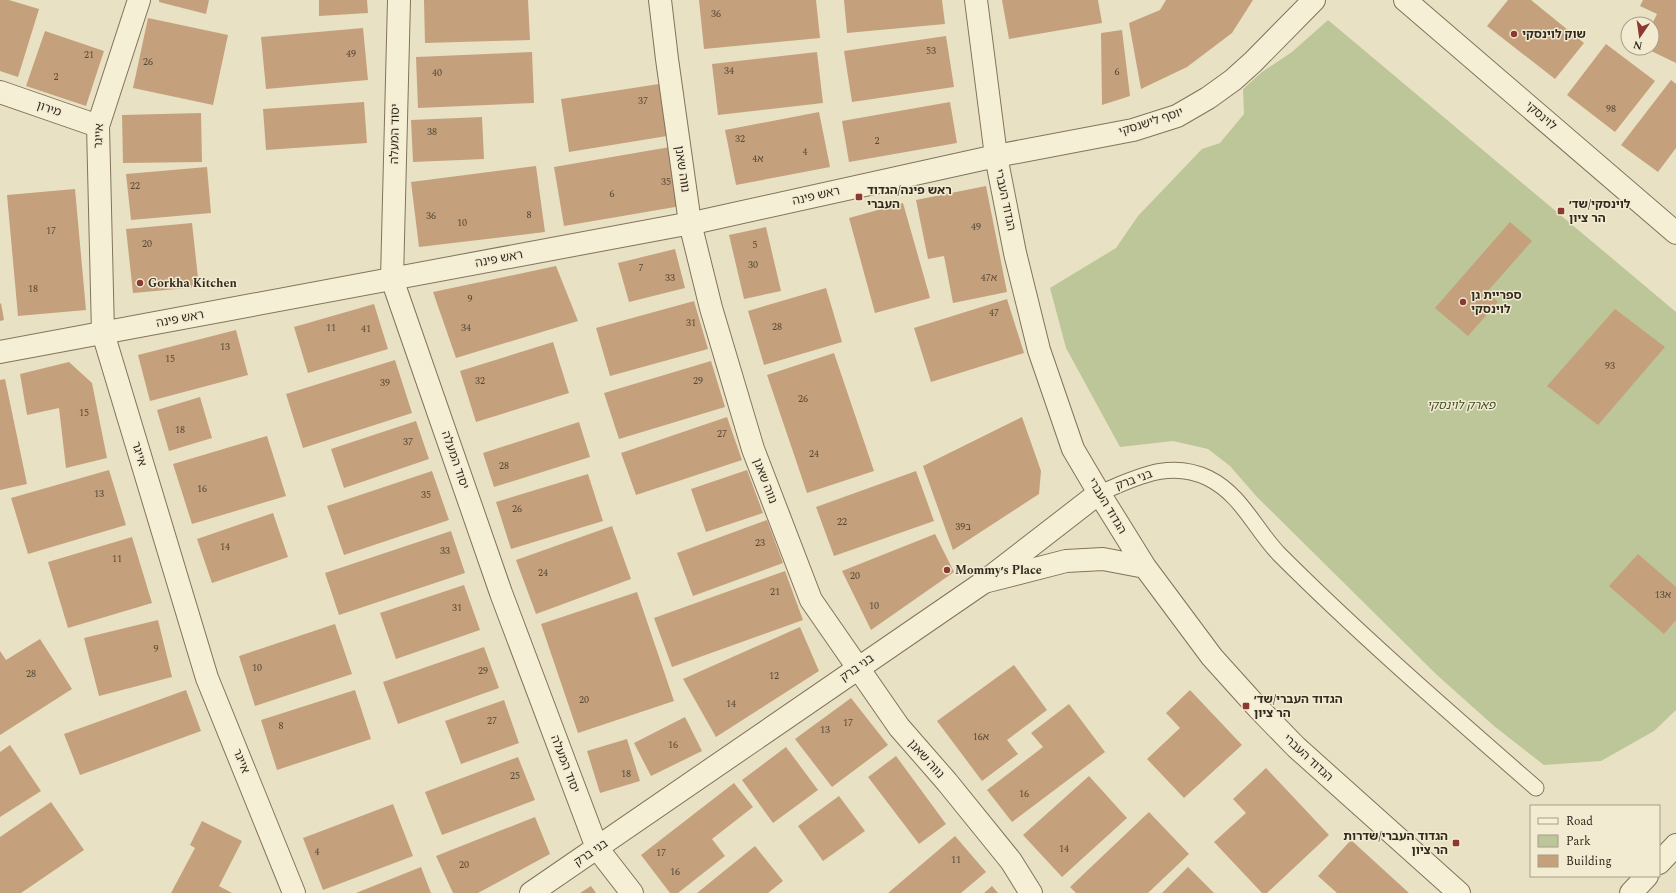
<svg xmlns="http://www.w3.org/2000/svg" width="1676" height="893" font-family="Spectral,'Noto Sans Hebrew',serif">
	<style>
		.green { fill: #bcc698 }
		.building { fill: #c4a17c }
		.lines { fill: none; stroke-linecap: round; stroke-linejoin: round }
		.service-casing { stroke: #82735c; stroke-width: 17 }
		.pedestrian-casing { stroke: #82735c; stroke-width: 24 }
		.minor-casing { stroke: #82735c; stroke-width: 24 }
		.tertiary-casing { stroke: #82735c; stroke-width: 24 }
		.service { stroke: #f5efd5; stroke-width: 15 }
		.pedestrian { stroke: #f5efd5; stroke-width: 22 }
		.minor { stroke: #f5efd5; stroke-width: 22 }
		.tertiary { stroke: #f5efd5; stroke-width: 22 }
		.poi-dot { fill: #8b3931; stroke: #f2ebd2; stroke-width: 1.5 }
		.labels { text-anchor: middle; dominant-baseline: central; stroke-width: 3; stroke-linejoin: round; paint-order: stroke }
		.number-label { font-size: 10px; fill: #574836 }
		.poi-label { font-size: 12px; font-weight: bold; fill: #332a1e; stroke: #f2ebd2; text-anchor: start }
		.street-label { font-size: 12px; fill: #332a1e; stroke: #f2ebd2 }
		.park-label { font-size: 12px; font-style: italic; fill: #404d27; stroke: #f2ebd2 }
	</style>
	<rect width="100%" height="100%" fill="#e9e1c3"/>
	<path class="green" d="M1328,20L1676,312V710L1654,731L1601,761L1544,765L1494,726L1437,675L1257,497L1230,466L1208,449L1173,441L1120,447L1066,348L1050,288L1116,248L1138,216L1202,149L1220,143L1244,114L1243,89L1262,72L1292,52Z"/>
	<path class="building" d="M0,0H9L39,9L18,77L0,71Z
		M159,0H209L206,14L159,2Z
		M319,0H367L368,13L319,16Z
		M424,0H528L530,40L425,43Z
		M699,0H816L820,38L704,49Z
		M844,0H942L945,24L847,33Z
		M1002,0H1098L1102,23L1009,39Z
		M1166,0H1253L1232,33L1187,67L1141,89L1129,23L1160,10Z
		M1508,0H1531L1584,43L1555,79L1487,26Z
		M1643,0H1676V63L1645,48H1652V24L1657,14L1640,6Z
		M148,18L228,35L213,105L133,88Z
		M363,28L368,80L266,89L261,37Z
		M1122,30L1130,96L1102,105L1101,33Z
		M45,31L104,51L86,106L26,86Z
		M946,36L954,87L852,102L844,51Z
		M1606,44L1655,81L1615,132L1567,95Z
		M532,52L534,103L418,108L416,57Z
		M817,52L823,103L718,115L712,64Z
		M1671,80L1676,84V148L1658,172L1621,145Z
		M659,84L667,136L569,152L561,99Z
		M364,102L367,143L266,150L263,109Z
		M950,102L957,143L849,162L842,121Z
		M819,112L830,167L736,185L725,130Z
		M201,113L202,162L123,163L122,115Z
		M482,117L484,159L413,162L411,120Z
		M670,147L681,206L564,226L554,167Z
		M536,166L545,232L419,247L411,182Z
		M207,167L211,213L131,220L126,174Z
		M986,186L1007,292L953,303L944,256L928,259L916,200Z
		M75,189L86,310L18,316L7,195Z
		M903,203L930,298L875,313L849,218Z
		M1510,222L1532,241L1487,292L1498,302L1468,336L1435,308Z
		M192,223L199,287L133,293L126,229Z
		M766,227L781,291L744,299L729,235Z
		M675,249L685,288L629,302L618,263Z
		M556,266L578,321L456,358L433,292Z
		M826,288L842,342L764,365L748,311Z
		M1007,299L1024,353L931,382L914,328Z
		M694,301L708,349L610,376L596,328Z
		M1,303L4,320L0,321V304Z
		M374,304L388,349L308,373L294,327Z
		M1615,309L1665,347L1598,425L1547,386Z
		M236,330L248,375L150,401L138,355Z
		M553,342L569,393L476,422L460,371Z
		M834,353L874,471L807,493L767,375Z
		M395,360L412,413L303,448L286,394Z
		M711,361L725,407L619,439L604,393Z
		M69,362L92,383L107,458L66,468L59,408L27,415L20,374Z
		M5,379L27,484L0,490V380Z
		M200,397L212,438L169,451L157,410Z
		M727,417L742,460L636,495L621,453Z
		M1022,417L1041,471L1039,494L953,550L923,466Z
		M416,421L429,459L344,488L331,449Z
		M579,422L590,457L494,487L483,453Z
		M267,436L286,496L192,524L173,464Z
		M109,470L126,525L28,554L11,498Z
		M747,470L763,513L706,532L691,489Z
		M432,471L449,520L344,555L327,506Z
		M916,471L934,521L834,556L816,507Z
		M588,474L603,521L511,549L496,502Z
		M273,513L288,557L212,583L197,539Z
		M767,520L783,563L693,596L677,553Z
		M612,526L631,579L536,614L516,560Z
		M451,531L465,573L339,615L325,573Z
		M935,534L954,572L871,630L842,571Z
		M132,537L152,603L68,628L48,562Z
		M1638,554L1676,587V620L1664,634L1609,586Z
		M785,571L803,620L672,667L654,618Z
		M464,585L480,630L396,659L380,613Z
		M637,592L674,701L578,733L541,624Z
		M158,620L172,677L99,696L84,638Z
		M335,624L352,674L255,706L239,656Z
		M800,627L819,671L716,737L683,679Z
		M40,639L72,689L0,735V651L6,660Z
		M484,647L499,688L398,724L383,682Z
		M1014,665L1047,710L1007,740L1018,754L982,781L937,721Z
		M186,690L201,731L80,775L64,734Z
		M355,690L371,739L277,770L261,720Z
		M1190,690L1242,745L1184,798L1147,759L1180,728L1166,713Z
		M851,698L888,745L832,787L795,739Z
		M504,700L519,743L461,764L445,721Z
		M1069,704L1105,752L1012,822L987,790L1043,747L1031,733Z
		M685,717L702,751L651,776L634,743Z
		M627,739L640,781L600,793L587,751Z
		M10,745L41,791L0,817V752Z
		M786,747L818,790L773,823L742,780Z
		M896,756L946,824L919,844L868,777Z
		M518,757L535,800L442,835L425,792Z
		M1266,768L1329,835L1267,893H1262L1214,842L1246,813L1233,799Z
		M1089,776L1127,818L1062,877L1023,835Z
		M734,783L753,807L712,839L725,856L678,893H670L641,855Z
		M839,796L865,831L823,861L798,826Z
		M51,802L84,850L21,893H0V837Z
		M393,804L413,856L323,890L303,838Z
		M1149,812L1189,854L1148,893H1076L1070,887Z
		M535,817L550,854L478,893H453L436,856Z
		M202,821L242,841L219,886L232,893H171L195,848L190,845Z
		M955,836L986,872L961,893H888Z
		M1351,840L1409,893H1337L1318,876Z
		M755,846L783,881L768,893H697Z
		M421,867L431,893H356Z
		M1188,867L1214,893H1162Z
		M591,886L596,893H580Z
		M992,886L998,893H984Z"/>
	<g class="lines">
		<g class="service-casing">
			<path id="service" d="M1099,493C1135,479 1168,459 1208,478C1241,494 1255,529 1279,554C1361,636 1449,712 1536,788"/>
		</g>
		<g class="pedestrian-casing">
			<path id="pedestrian" d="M660,0L667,59L690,223L711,308L753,449L811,600L899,727L947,782L1011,861L1031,893
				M1659,863L1676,845
				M1631,893L1647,876"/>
		</g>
		<g class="minor-casing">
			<path id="minor" d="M139,0L98,126L103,333L207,678L294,893
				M399,0L392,279L501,593L597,848L632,893
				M0,92L98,126
				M531,893L984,582L1099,493"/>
		</g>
		<g class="tertiary-casing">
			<path id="tertiary" d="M976,0L996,156L1015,253L1039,350L1073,449L1099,493L1145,567L1212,657L1258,708L1296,747L1459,893
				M1405,0L1676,233
				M0,352L702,221L996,156L1133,130L1177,116L1208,98L1233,80L1253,62L1314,0
				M984,582L1066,561L1103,559L1145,567"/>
		</g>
		<use href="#service" class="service"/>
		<use href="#pedestrian" class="pedestrian"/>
		<use href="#minor" class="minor"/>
		<use href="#tertiary" class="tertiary"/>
	</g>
	<g class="poi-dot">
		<circle cx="1514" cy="34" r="4"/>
		<rect x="855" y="193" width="8" height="8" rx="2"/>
		<rect x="1557" y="207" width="8" height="8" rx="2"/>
		<circle cx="140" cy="283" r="4"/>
		<circle cx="1463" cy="302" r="4"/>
		<circle cx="947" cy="570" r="4"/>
		<rect x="1242" y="702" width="8" height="8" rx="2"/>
		<rect x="1452" y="839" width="8" height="8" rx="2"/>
	</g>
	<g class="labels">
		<g class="number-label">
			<text x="716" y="14">36</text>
			<text x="931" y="51">53</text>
			<text x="351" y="54">49</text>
			<text x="89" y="55">21</text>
			<text x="148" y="62">26</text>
			<text x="729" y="71">34</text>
			<text x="1117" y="72">6</text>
			<text x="437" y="73">40</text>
			<text x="56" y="77">2</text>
			<text x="643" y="101">37</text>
			<text x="1611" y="109">98</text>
			<text x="432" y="132">38</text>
			<text x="740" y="139">32</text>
			<text x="877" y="141">2</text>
			<text x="805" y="152">4</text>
			<text x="758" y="159">4א</text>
			<text x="666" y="182">35</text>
			<text x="135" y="186">22</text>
			<text x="612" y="194">6</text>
			<text x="529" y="215">8</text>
			<text x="431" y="216">36</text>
			<text x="462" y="223">10</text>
			<text x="976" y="227">49</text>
			<text x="51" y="231">17</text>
			<text x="147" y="244">20</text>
			<text x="755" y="245">5</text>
			<text x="753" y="265">30</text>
			<text x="641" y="268">7</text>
			<text x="670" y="278">33</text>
			<text x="989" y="278">47א</text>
			<text x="33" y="289">18</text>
			<text x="470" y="299">9</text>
			<text x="994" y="313">47</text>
			<text x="691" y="323">31</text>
			<text x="777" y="327">28</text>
			<text x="331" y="328">11</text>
			<text x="466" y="328">34</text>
			<text x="366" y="329">41</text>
			<text x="225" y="347">13</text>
			<text x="170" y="359">15</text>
			<text x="1610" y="366">93</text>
			<text x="480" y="381">32</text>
			<text x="698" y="381">29</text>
			<text x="385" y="383">39</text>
			<text x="803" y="399">26</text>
			<text x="84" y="413">15</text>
			<text x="180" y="430">18</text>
			<text x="722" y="434">27</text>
			<text x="408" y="442">37</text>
			<text x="814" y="454">24</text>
			<text x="504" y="466">28</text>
			<text x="202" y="489">16</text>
			<text x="99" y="494">13</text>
			<text x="426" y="495">35</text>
			<text x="517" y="509">26</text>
			<text x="842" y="522">22</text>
			<text x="963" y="527">39ב</text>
			<text x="760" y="543">23</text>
			<text x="225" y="547">14</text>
			<text x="445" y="551">33</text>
			<text x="117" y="559">11</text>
			<text x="543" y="573">24</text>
			<text x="855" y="576">20</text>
			<text x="775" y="592">21</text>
			<text x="1663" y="595">13א</text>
			<text x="874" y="606">10</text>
			<text x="457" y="608">31</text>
			<text x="156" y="649">9</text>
			<text x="257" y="668">10</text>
			<text x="483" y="671">29</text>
			<text x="31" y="674">28</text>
			<text x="774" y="676">12</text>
			<text x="584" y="700">20</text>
			<text x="731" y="704">14</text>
			<text x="492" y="721">27</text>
			<text x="848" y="723">17</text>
			<text x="281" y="726">8</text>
			<text x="825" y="730">13</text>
			<text x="981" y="737">16א</text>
			<text x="673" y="745">16</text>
			<text x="626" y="774">18</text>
			<text x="515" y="776">25</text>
			<text x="1024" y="794">16</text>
			<text x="1064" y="849">14</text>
			<text x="317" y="852">4</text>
			<text x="661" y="853">17</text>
			<text x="956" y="860">11</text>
			<text x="464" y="865">20</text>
			<text x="675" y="872">16</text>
		</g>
		<g class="poi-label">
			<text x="1522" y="34">שוק לוינסקי</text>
			<text x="867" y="190">ראש פינה/הגדוד<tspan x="867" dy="14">העברי</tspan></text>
			<text x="1569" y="204">לוינסקי/שד׳<tspan x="1569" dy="14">הר ציון</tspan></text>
			<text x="148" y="283">Gorkha Kitchen</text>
			<text x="1471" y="295">ספריית גן<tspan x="1471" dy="14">לוינסקי</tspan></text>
			<text x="955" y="570">Mommy׳s Place</text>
			<text x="1254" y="699">הגדוד העברי/שד׳<tspan x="1254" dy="14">הר ציון</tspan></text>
			<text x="1448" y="836" text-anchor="end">הגדוד העברי/שדרות<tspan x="1448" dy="14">הר ציון</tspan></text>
		</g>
		<g class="street-label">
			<text transform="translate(49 109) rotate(19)">מירון</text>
			<text transform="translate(1541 116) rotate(41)">לוינסקי</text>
			<text transform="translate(1151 122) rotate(-18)">יוסף לישנסקי</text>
			<text transform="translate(395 134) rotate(-89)">יסוד המעלה</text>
			<text transform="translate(99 136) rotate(-87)">אייגר</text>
			<text transform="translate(682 169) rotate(82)">נווה שאנן</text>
			<text transform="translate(816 196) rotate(-13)">ראש פינה</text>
			<text transform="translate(1005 200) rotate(78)">הגדוד העברי</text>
			<text transform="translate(499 259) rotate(-11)">ראש פינה</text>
			<text transform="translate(180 319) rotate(-11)">ראש פינה</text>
			<text transform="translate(139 454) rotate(73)">אייגר</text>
			<text transform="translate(455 460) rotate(71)">יסוד המעלה</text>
			<text transform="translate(1134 480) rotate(-20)">בני ברק</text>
			<text transform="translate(765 481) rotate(69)">נווה שאנן</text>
			<text transform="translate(1107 506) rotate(59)">הגדוד העברי</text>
			<text transform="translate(857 668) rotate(-35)">בני ברק</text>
			<text transform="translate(1308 758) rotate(43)">הגדוד העברי</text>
			<text transform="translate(926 759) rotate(48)">נווה שאנן</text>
			<text transform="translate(241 761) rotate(68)">אייגר</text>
			<text transform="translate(565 764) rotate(69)">יסוד המעלה</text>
			<text transform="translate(591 853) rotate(-34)">בני ברק</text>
		</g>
		<g class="park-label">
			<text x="1461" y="405">פארק לוינסקי</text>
		</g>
	</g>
	<rect x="1530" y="805" width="130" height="72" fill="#f2ebd2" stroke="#a69e8a"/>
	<rect x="1538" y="818" width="20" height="6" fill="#f5efd5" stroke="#a69e8a"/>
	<text x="1566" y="825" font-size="12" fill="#332a1e">Road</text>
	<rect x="1538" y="835" width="20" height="12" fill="#bcc698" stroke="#a69e8a"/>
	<text x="1566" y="845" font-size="12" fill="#332a1e">Park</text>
	<rect x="1538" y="855" width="20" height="12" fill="#c4a17c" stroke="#a69e8a"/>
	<text x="1566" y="865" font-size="12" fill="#332a1e">Building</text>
	<g transform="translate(1640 36) rotate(193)"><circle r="19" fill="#f2ebd2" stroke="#a69e8a"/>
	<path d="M0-3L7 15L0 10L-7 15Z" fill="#8b3931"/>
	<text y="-6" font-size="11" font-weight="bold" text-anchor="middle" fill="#332a1e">N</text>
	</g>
</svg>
